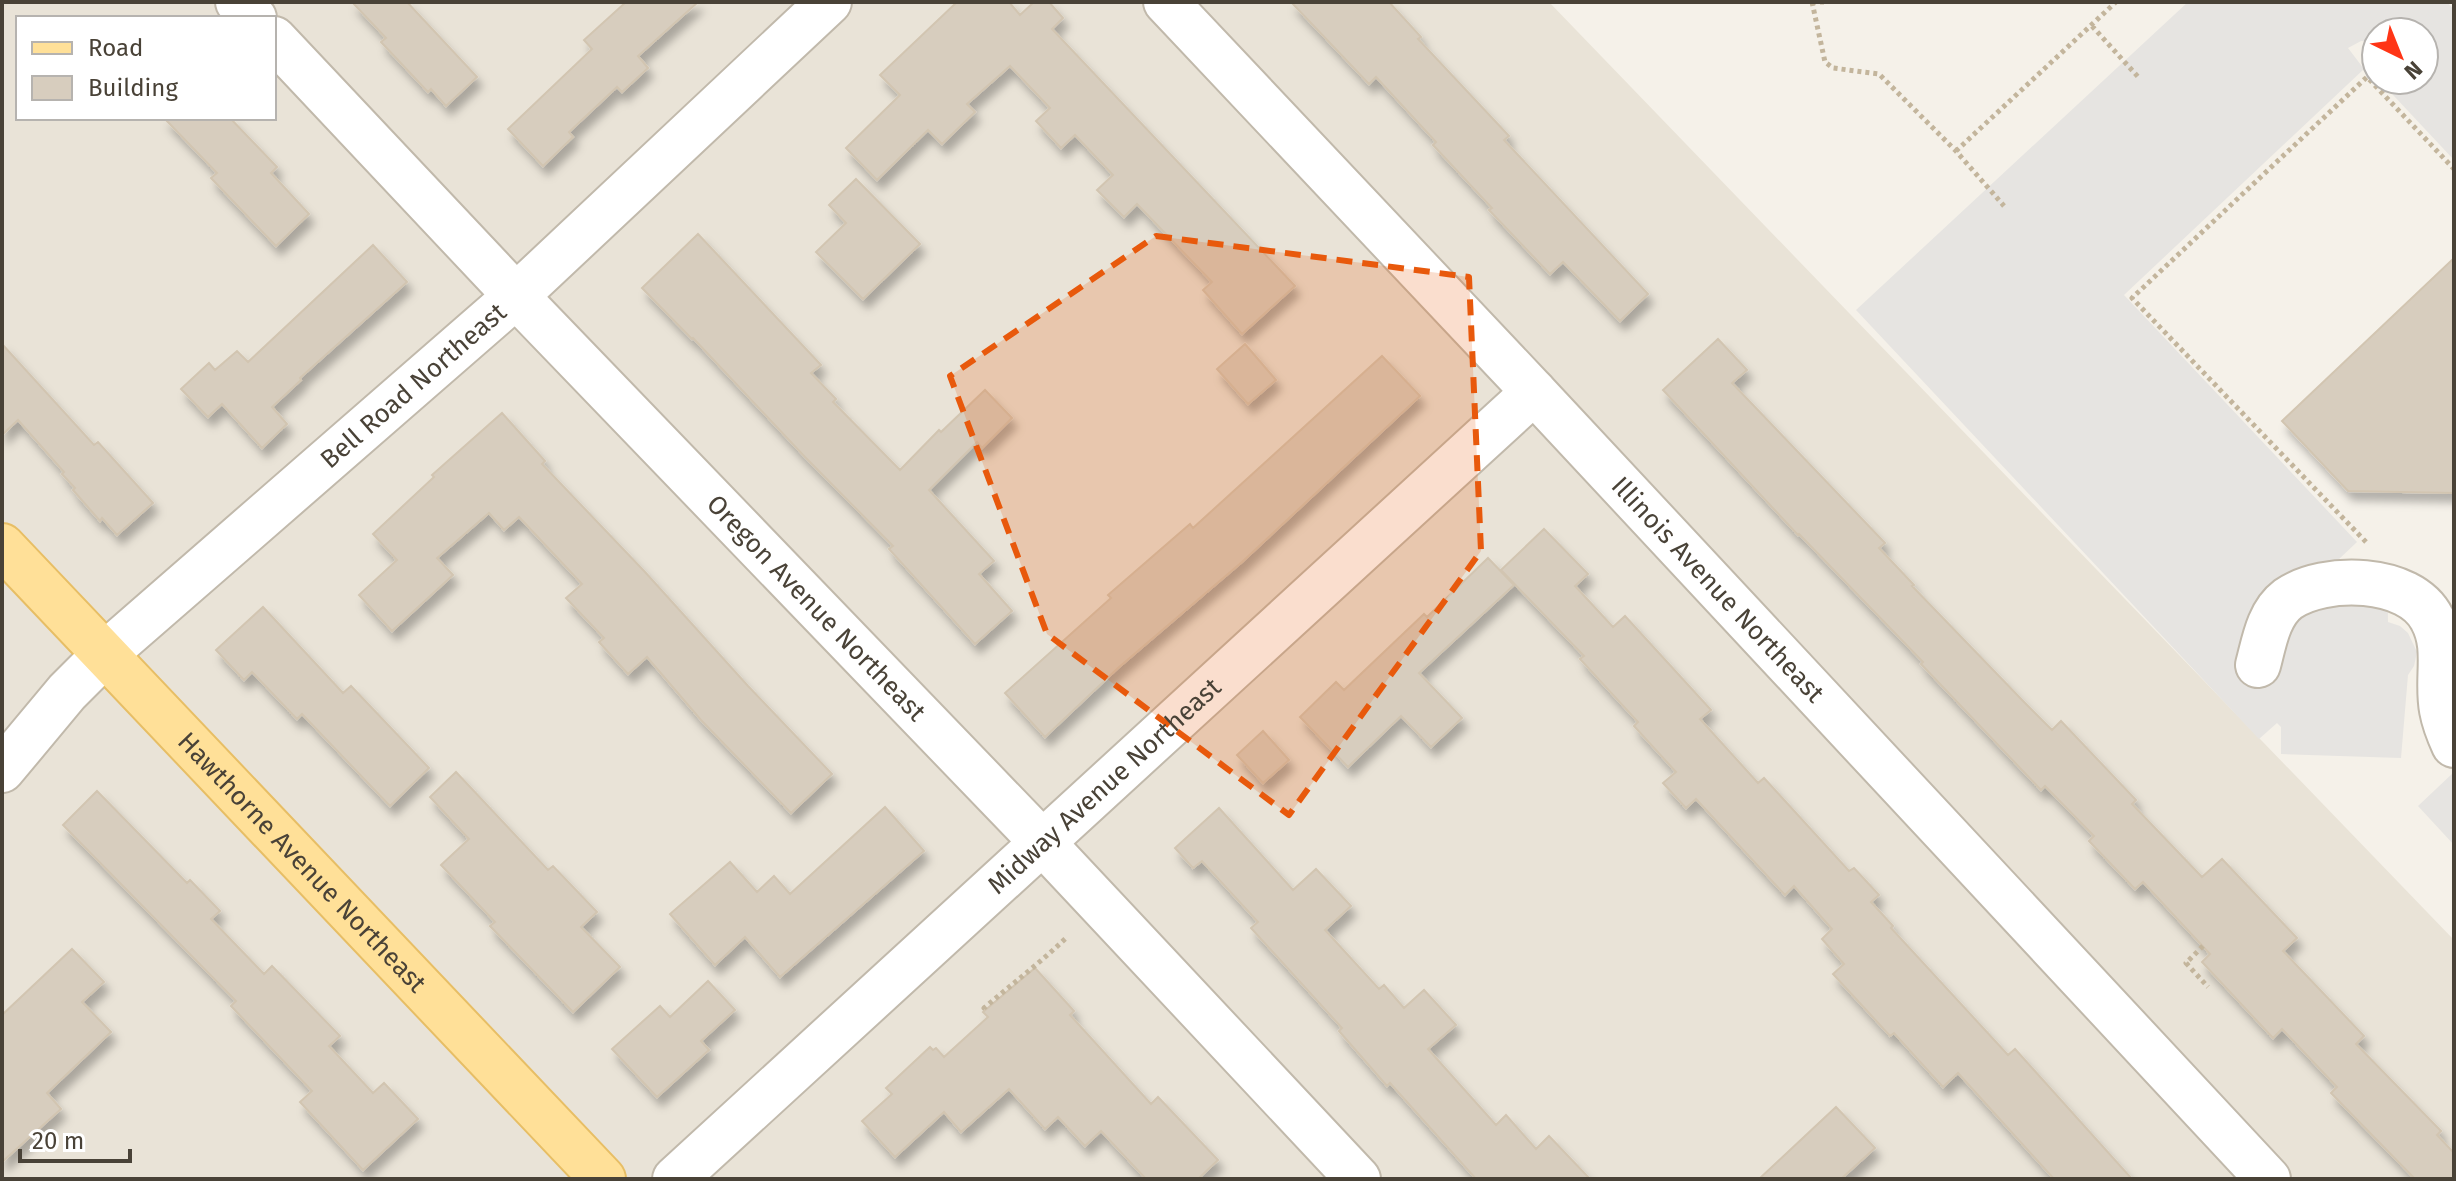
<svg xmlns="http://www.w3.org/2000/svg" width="2456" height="1181" font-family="'Fira Sans',sans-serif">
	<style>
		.residential { fill: #e9e3d7; fill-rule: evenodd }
		.parking { fill: #e6e4e1 }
		.building { fill: #d7cdbe; stroke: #d2c5b1; stroke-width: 2; filter: url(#shadow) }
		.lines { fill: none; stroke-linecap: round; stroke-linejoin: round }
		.minor-casing { stroke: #c1b9ab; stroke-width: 48 }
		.major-casing { stroke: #e7be65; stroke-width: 48 }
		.path { stroke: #c3b59c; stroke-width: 5; stroke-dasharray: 4 4; stroke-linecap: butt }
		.minor { stroke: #fff; stroke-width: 44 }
		.major { stroke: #ffe098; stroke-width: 44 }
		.marked { fill: #e8590c; fill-opacity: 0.2; stroke: #e8590c; stroke-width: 6; stroke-dasharray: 16 10; stroke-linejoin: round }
		.labels { text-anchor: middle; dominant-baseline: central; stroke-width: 6; stroke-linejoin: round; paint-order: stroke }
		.street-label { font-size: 26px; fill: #494237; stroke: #fff }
	</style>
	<defs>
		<filter id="shadow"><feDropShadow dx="5" dy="9" stdDeviation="4" flood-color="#0004"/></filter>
	</defs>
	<rect width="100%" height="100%" fill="#f5f1e9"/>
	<path class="residential" d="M2,2H1549L2454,940V1179H2ZM18,18H274V118H18Z"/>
	<path class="parking" d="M2188,2H2447L2454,10V160L2379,80H2424V32H2376V42L2361,41L2348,48L2364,69L2124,295L2357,542L2338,560L2340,562L2387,564L2388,622L2400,626L2408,633L2417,652L2414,666L2408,675L2401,758L2281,754V727L2277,723L2259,739L1856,310Z
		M2454,772V845L2418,806Z"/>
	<path class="building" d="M352,2H407L477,77L446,106L431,89L428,92L381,42L386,38Z
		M626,2H698L638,56L648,68L622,92L617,87L569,132L573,137L543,166L508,129L592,49L584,40Z
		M957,2H1009L1020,15L1034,2H1049L1063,18L1052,29L1295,286L1242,334L1203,290L1212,282L1137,204L1124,217L1097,190L1113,175L1075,135L1061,148L1036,121L1050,108L1010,66L967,104L975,112L942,144L928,130L877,180L846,148L900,95L880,75Z
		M1291,2H1389L1421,37L1418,39L1509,136L1504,140L1648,294L1620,321L1563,262L1550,274L1489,210L1492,208L1433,145L1436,142L1376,77L1369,84Z
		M164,118H230L277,167L271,173L309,214L276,246L211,178L217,173Z
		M856,179L920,244L863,299L816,252L846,223L829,205Z
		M698,234L821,365L811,373L836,399L833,402L900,470L939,430L941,432L985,390L1012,418L982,448L977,442L929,490L994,561L979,574L1012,611L975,644L889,549L893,546L805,457L693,338L692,339L642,288Z
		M373,245L407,282L300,378L301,380L272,407L287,424L262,448L222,404L208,417L181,389L209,363L215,370L237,351L248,362Z
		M2454,258V493L2348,491L2282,421Z
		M1718,339L1747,370L1732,383L1885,543L1879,548L1914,585L1912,586L2025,703L2052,730L2061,721L2136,800L2132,804L2202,877L2222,859L2297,938L2283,951L2364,1036L2356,1044L2441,1131L2437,1135L2454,1153V1179H2415L2331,1093L2337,1087L2282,1029L2273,1038L2202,962L2210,954L2143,882L2135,889L2089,841L2094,836L2045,786L2041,790L1921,664L1923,662L1799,534L1798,535L1663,390Z
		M2,344L94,445L98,442L153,503L117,535L102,518L100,521L73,490L75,488L62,474L64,472L18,420L2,435Z
		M1245,344L1276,380L1248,404L1217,369Z
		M1382,356L1420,396L1242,562L1118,668L1045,737L1005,693L1111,598L1108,595L1190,524L1193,528Z
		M502,413L545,461L542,464L645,572L748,686L832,774L791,813L701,720L647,657L628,674L599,642L604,638L566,598L582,584L519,517L504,530L489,513L437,558L453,575L392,631L359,595L397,560L373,534L434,477L432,475Z
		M1544,529L1588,574L1575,586L1613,627L1625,616L1711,710L1700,719L1758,783L1764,778L1849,871L1854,868L1879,895L1871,902L1893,926L1891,928L2008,1055L2015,1049L2132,1179H2054L1958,1073L1943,1087L1894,1033L1890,1036L1869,1013L1833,974L1844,964L1822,939L1832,929L1794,886L1785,895L1696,799L1686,808L1663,783L1676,772L1634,726L1638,722L1580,659L1584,656L1501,570Z
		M1488,558L1514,585L1419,673L1462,718L1431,747L1401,716L1348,767L1300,717L1336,682L1344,690L1424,614L1427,617Z
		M263,607L343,693L351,686L429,768L390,806L302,714L297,719L252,672L244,680L216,650Z
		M1263,731L1289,760L1263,783L1237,755Z
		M456,772L548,870L553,866L597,912L581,927L620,967L573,1012L490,926L495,922L441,865L469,839L430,797Z
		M97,791L187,883L190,880L220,911L211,919L264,974L272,966L340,1036L329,1046L373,1093L384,1083L418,1119L363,1170L300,1102L312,1091L231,1006L236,1001L63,825Z
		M885,807L924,851L780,977L745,937L715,965L670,914L730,862L757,892L774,876L790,894Z
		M1219,808L1293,890L1316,869L1351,906L1325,930L1379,989L1384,985L1404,1008L1424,990L1456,1025L1428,1049L1496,1125L1506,1115L1536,1149L1549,1136L1590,1179H1476L1390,1083L1387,1086L1339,1031L1342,1028L1251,928L1258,922L1202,861L1193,868L1175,848Z
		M72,949L104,982L82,1002L111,1032L47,1093L61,1109L2,1162V1015Z
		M1035,968L1074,1011L1070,1015L1151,1104L1158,1097L1218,1160L1198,1179H1146L1101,1131L1085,1146L1058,1117L1045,1129L1009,1089L961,1132L944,1112L895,1157L862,1121L892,1094L886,1088L930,1047L933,1050L936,1048L944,1057L988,1017L983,1012Z
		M708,981L735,1010L701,1041L709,1050L657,1097L612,1049L660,1006L670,1017Z
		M1836,1107L1875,1148L1841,1179H1759Z"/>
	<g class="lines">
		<g class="minor-casing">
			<g id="minor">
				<path d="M238,2L254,18"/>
				<path id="s1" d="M1166,2L1534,392L2268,1179"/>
				<path id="s2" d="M274,39L516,296L1042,842L1358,1179"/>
				<path d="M2258,665C2264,643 2268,614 2288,599C2324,574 2410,575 2432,619C2448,648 2436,679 2442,710C2444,721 2449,734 2454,745"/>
				<path id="s3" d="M2,770L67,692L105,654L516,296L829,2"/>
				<path id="s4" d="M675,1179L1534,392"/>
			</g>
		</g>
		<g class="major-casing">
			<g id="major">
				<path id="s5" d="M2,546L603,1179"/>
			</g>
		</g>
		<path class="path" d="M1812,2L1825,62L1833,68L1879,74L1956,151L2004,206
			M1812,2H1824
			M2092,26L2140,79
			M1956,151L2116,2
			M2366,542L2132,298L2367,77L2454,169
			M2203,946L2186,963L2208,987
			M985,1009L984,1008C1012,984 1040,963 1066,938"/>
		<use href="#minor" class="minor"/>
		<use href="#major" class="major"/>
	</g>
	<path class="marked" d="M1156,236L1469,277L1481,551L1289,815L1047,634L950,376Z"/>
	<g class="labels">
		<g class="street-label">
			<text stroke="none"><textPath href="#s3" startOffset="564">Bell Road Northeast</textPath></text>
			<text stroke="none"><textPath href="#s1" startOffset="806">Illinois Avenue Northeast</textPath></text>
			<text stroke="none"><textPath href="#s2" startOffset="786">Oregon Avenue Northeast</textPath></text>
			<text stroke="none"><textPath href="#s4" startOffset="582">Midway Avenue Northeast</textPath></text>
			<text stroke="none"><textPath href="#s5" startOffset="436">Hawthorne Avenue Northeast</textPath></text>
		</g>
	</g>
	<rect width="2456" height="1181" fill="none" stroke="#494237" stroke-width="8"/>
	<rect x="16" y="16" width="260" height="104" fill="#ffffff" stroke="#b6b3af" stroke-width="2"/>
	<rect x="32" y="42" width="40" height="12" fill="#ffe098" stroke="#b6b3af" stroke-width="2"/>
	<text x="88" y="56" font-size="24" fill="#494237">Road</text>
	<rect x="32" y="76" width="40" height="24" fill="#d7cdbe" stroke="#b6b3af" stroke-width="2"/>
	<text x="88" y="96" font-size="24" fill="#494237">Building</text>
	<g transform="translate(2400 56) rotate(137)"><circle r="38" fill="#ffffff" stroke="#b6b3af" stroke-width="2"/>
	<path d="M0-6L14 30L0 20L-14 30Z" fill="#ff3516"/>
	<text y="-12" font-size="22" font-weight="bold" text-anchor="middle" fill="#494237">N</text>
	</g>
	<path d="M20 1149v12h110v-12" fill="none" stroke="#494237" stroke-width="4"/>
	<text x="32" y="1149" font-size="24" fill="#494237" stroke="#ffffff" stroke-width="6" paint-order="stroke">20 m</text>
</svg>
